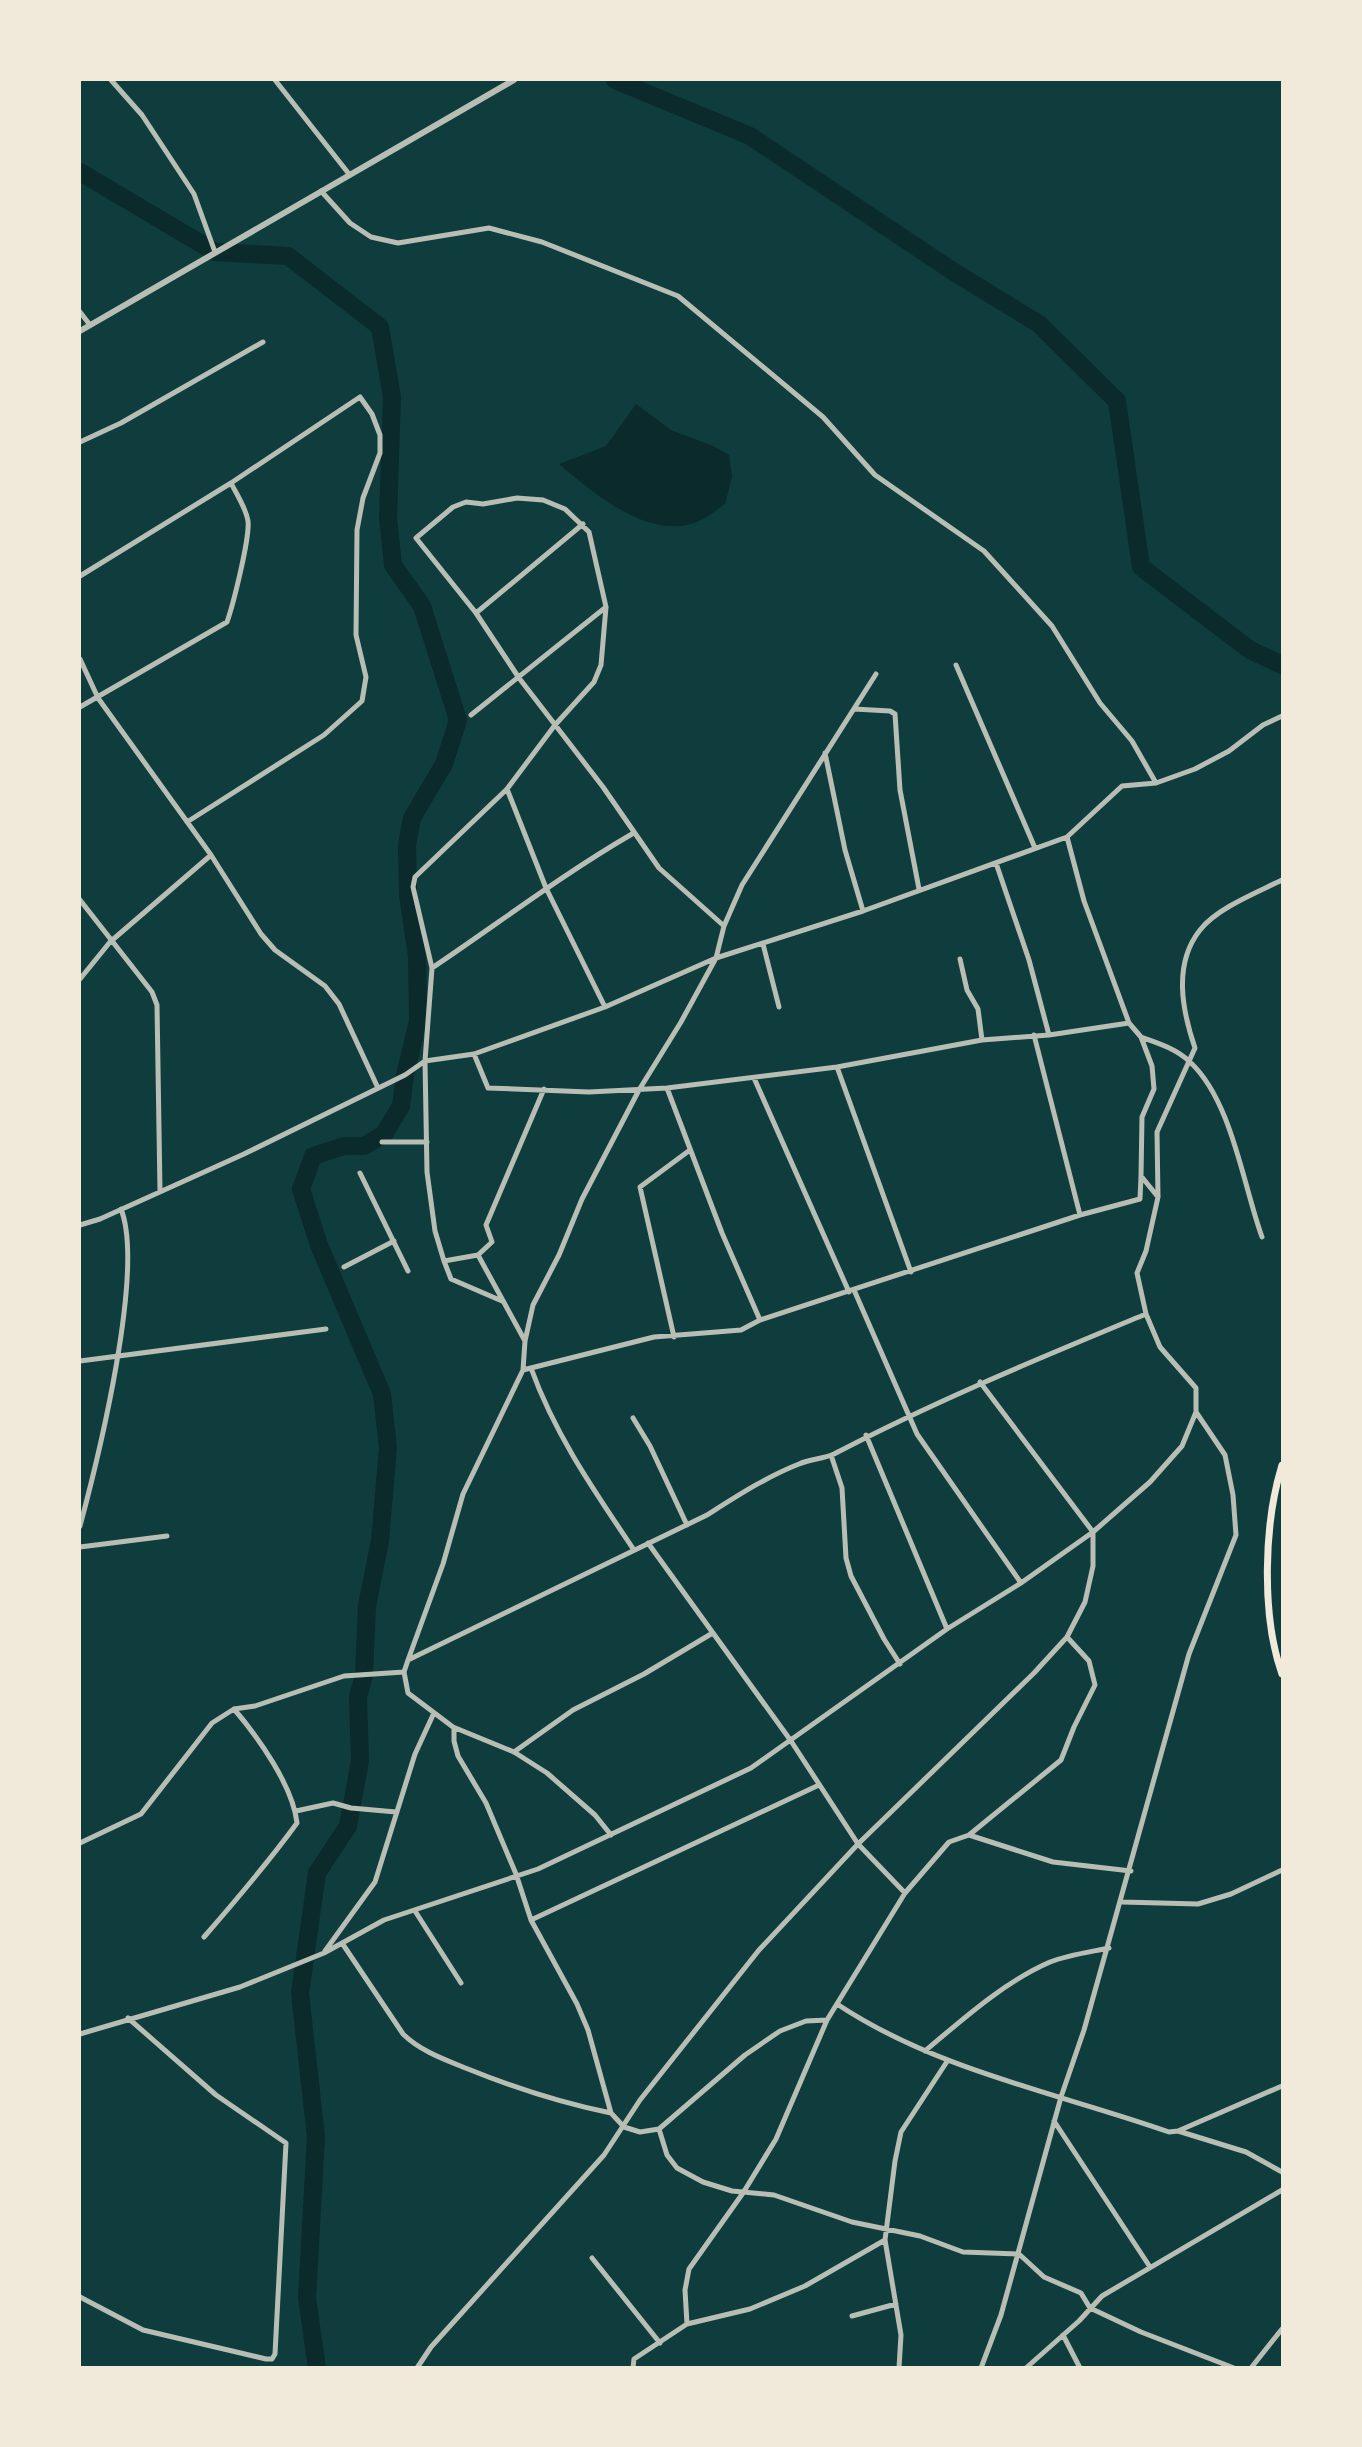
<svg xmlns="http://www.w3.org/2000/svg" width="1362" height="2447" font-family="Overpass,sans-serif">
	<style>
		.water { fill: #0a2a2b }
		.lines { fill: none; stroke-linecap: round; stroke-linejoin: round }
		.river { stroke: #0a2a2b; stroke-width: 18 }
		.minor { stroke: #b8beb3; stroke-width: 5 }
		.tertiary { stroke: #b8beb3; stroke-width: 6 }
		.secondary { stroke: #f1e9da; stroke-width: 7 }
	</style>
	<rect width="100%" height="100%" fill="#0f3d3e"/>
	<path class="water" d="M636,404L671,430L713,446L729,455L732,477L725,504C716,510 707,518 697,522C649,541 593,493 559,464L606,446Z"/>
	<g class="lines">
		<path class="river" d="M615,80L750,136L954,272L1039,324L1117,401L1141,567L1250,650L1282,665
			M80,172L215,252L288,256L380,327L392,397L388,518L393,565L422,606L458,720L444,764L412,818L407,845L408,895L417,956L418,1021L405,1075L401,1106L384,1134L364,1146H344L313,1156L301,1189L319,1245L382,1394L388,1448L380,1541L367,1606L364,1675L358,1697L360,1761L348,1826L317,1873L300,1993L316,2137L307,2298L317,2368"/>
		<path class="minor" d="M111,80L142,115L194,194L215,252
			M275,80L349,174
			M321,191L350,223L371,237L398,243L489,228L542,242L678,296L823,417L875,475L984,551L1052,626L1100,703L1132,741L1156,783
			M80,312L90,325
			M80,442L121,423L263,342
			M80,576L231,483L360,397L372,414L380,435V453L363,498L357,530L356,635L366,677L362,701L324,735L187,822
			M476,613L583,524
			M80,659L98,698L211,855L261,934L275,950L325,986L339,1004L378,1088
			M956,665L1035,848
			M80,707L227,622C233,605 250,538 248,521C246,508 237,495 231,483
			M854,709L890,711L895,714L900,790L919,889
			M471,715L606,607
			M825,753L845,850L863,911
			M507,789L546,888L605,1007
			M996,863L1029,960L1049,1035
			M80,900L152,992L157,1005L160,1191
			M763,944L779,1007
			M960,959L967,990L978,1009L982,1040
			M432,968C499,923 563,874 632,834
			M80,979L110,942L211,855
			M1129,1023L1141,1037L1152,1066L1154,1089L1142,1117L1141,1176
			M1034,1035L1080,1215
			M1141,1037C1158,1043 1177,1049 1190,1062C1232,1101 1243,1185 1262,1237
			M474,1054L488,1088L589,1092L667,1088L837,1067L982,1040L1049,1035L1129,1023L1084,901L1067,837
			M837,1067L911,1272
			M754,1078L849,1292
			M667,1088L722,1233L760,1320
			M382,1142H427
			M360,1173L408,1271
			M80,1225L100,1219L244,1154L405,1075L425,1061L474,1054L605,1007L716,958L863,911L1067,837L1122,786L1156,783L1195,769L1229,751L1263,725L1282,716
			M478,1255L444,1261L435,1231L427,1172L425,1061L432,968L413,887L415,877L507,789L555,725L594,682L601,665L606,607L589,532L565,509L543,500L517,498L483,504L466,502L453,507L416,538L476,613L519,678L603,787L659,868L724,926
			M444,1261L451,1279L502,1301
			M344,1267L394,1241
			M854,1290L917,1434L1021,1583
			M674,1337L640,1187L690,1150
			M525,1341L478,1255L492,1242L486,1225L544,1089
			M80,1361L326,1329
			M531,1368C555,1435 595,1492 634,1550
			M523,1370L525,1341L533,1305L559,1255L582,1199L639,1090L681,1022L716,958L724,926L742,885L876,674
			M633,1418L650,1446L687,1525
			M866,1435L947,1629
			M831,1455L842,1488L846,1558L851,1576L884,1639L900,1664
			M80,1526C98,1459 145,1270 121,1209
			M648,1543L791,1741L858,1844L905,1893
			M80,1547L167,1536
			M408,1660L443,1564L463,1494L523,1370L654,1337L741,1330L760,1320L1080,1215L1140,1199L1141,1176L1158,1197
			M454,1728V1741L458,1756L486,1803L516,1874L531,1920L577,2004L588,2030L611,2113L624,2127L640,2132L659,2129L745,2055L780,2031L806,2021L827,2020L905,1893L949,1842L969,1835L1053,1862L1131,1871
			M514,1752L573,1710L644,1674L711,1634
			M296,1811L333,1803L351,1808L396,1812
			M611,1835L595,1815L547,1773L514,1752L453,1727L408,1693L404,1672L408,1660L707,1515C737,1496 766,1477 799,1464C810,1459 823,1459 834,1454C935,1401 1040,1358 1146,1314
			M969,1835L1061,1760L1074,1727L1095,1685L1089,1661L1067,1637
			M80,1843L141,1814L212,1723L234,1709L255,1706L344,1676L404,1672
			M1122,1902L1198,1904L1231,1894L1282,1870
			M415,1911L461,1983
			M531,1920L819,1785
			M204,1937C237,1899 268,1863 297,1823C293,1786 258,1737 234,1709
			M342,1943L403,2034C420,2051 446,2060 468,2069C515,2088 561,2103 611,2113
			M325,1951L375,1882L415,1754L433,1715
			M837,2004C936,2070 1058,2093 1169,2132L1178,2131L1246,2152L1282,2172
			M80,2034L240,1987L324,1953L384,1920L538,1869L751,1768L947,1629L1021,1583L1093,1532L1150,1482L1182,1446L1196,1412V1388L1160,1347L1146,1314L1137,1273L1146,1251L1158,1197L1157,1132L1195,1048C1182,1010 1173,964 1200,930C1217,908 1258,892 1282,880
			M925,2051C963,2019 1004,1982 1050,1962C1068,1955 1090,1952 1109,1948
			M1054,2121L1150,2267
			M659,2129L667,2155L677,2168L703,2182L732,2191L774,2195L852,2222L920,2236L963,2252L1019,2254L1044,2277L1081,2293L1090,2308L1141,2332L1234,2368
			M1178,2131L1282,2086
			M592,2258L660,2343
			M80,2297L143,2330L266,2359H272L275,2354L286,2143L216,2095L128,2018
			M852,2316L896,2304
			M687,2324L750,2309L805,2286L885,2240
			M1063,2335L1080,2368
			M417,2368L431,2347L604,2155L640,2100L759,1950L858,1844L1034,1673L1067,1637L1085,1602L1093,1566V1532L980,1382
			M633,2368L634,2359L687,2324L685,2290L689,2269L743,2193L776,2139L827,2020
			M899,2368L901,2335L885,2240L895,2161L901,2132L948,2060
			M981,2368L1001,2315L1061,2097L1084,2030L1189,1654L1236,1535L1233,1495L1225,1455L1196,1412
			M1026,2368L1079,2321L1102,2296L1282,2190
			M1251,2368L1282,2329"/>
		<path class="tertiary" d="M80,331L514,80"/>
		<path class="secondary" d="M1282,1465C1264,1523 1261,1615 1282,1674"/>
	</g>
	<rect width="1362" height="2447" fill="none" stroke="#f1e9da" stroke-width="162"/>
</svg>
